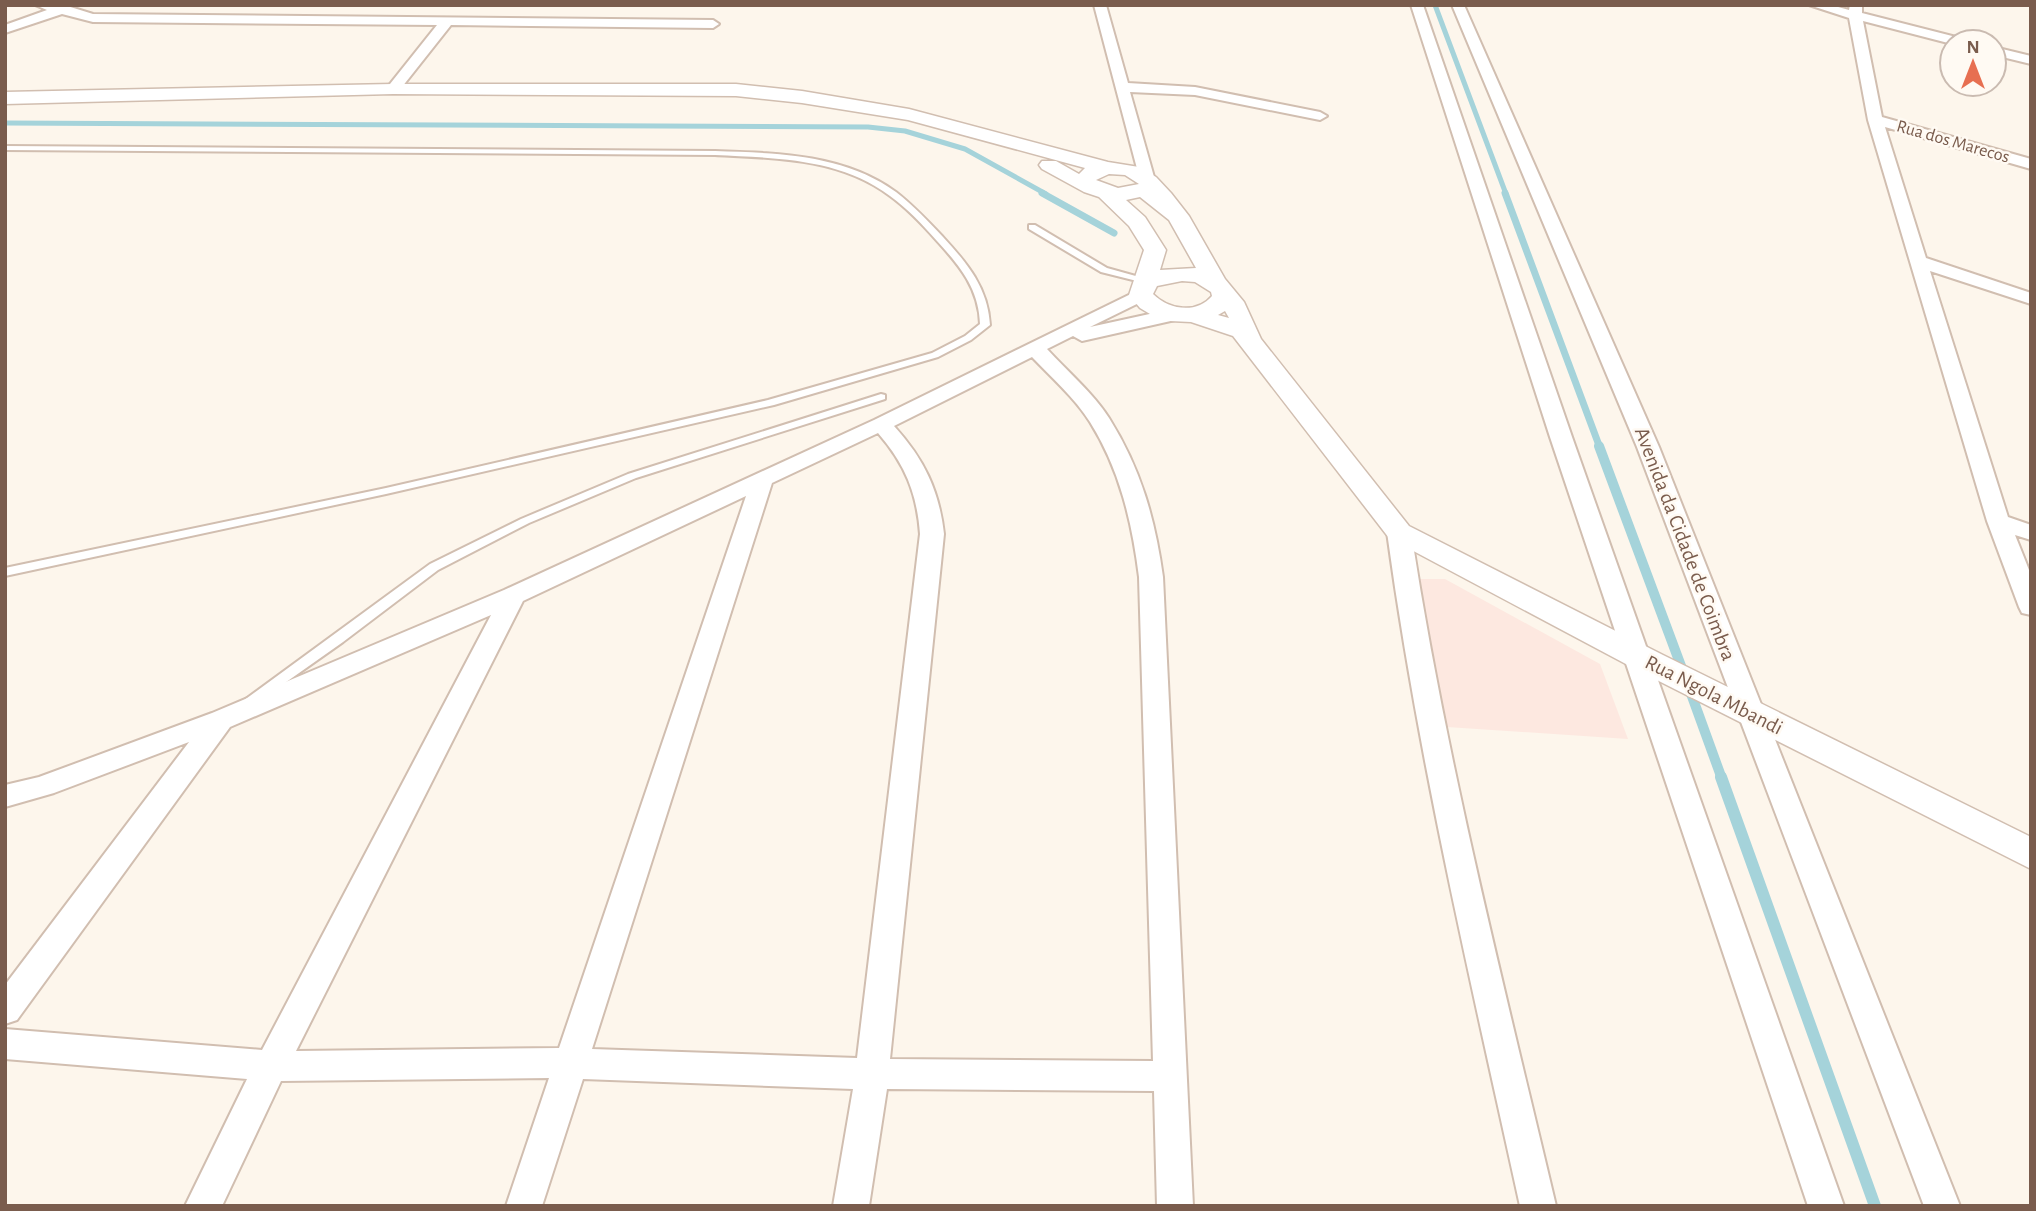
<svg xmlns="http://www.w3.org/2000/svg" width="2036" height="1211" font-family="'Alegreya Sans',sans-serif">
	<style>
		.commercial { fill: #fde8e0 }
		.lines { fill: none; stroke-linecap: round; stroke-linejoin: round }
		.stream-far3 { stroke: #a5d3da; stroke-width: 5 }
		.stream-far2 { stroke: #a5d3da; stroke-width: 7 }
		.stream-far1 { stroke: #a5d3da; stroke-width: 10 }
		.stream { stroke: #a5d3da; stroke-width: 12 }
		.service-casing { stroke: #d1beb0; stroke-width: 4 }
		.minor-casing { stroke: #d1beb0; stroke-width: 4 }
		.tertiary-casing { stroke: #d1beb0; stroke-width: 3 }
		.service { fill: #fff; fill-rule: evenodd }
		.minor { fill: #fff; fill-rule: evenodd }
		.tertiary { fill: #fff; fill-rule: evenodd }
		.labels { text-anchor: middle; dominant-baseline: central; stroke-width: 5; stroke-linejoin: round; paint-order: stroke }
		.far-street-label { font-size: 18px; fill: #7a5c4d; stroke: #fffaf3 }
		.street-label { font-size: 21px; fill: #7a5c4d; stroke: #fffaf3 }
	</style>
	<rect width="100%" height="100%" fill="#fdf6ec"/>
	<path class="commercial" d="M1419,579H1445L1600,664L1628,739L1447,727Z"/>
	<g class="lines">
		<path class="stream-far3" d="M1435,5L1506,194
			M5,123L868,127L905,131L965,149L1046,194"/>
		<path class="stream-far2" d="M1042,193L1114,233
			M1505,193L1600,448"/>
		<path class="stream-far1" d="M1599,446L1684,674
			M1689,688L1722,779"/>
		<path class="stream" d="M1721,777L1875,1206"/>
		<g class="service-casing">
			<path id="service" d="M5,146L715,151C777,153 844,154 896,192C914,206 928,221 943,237C967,263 988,288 990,325L971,340L938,357L774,405L386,494L5,576V568L386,488L768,400L932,353L965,336L980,324C979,289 960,266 937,241C922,224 908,209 890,196C840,158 775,158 715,155L5,150Z
				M1029,225H1035L1107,268L1150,280L1145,283L1101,272L1029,229Z
				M881,394L885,395V399L636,478L529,523L438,570L343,642L255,704H245L243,701L430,564L521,519L628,474Z"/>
		</g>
		<g class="minor-casing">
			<path id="minor" d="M35,5H64L93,14L713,20L719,24L713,28L451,25L398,92L393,93L386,89L437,25L93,22L62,14L5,33V25L47,10Z
				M1094,5H1106L1128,83L1195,87L1320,112L1327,116L1320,120L1195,95L1130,92L1154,177L1152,180H1140Z
				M1411,5H1423L1572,437L1844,1206H1808L1550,437Z
				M1452,5H1464L1659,447L1960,1206H1924L1637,447Z
				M1809,5H1831L1849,10L1850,5H1862V13L1964,39L1966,42H1952V44L1863,21L1882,117L2031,159V169L1885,127L1926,258L2031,293V304L1930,271L2008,517L2031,525V540L2015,535L2031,575V615L2022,613L2019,607L1987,521L1868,120L1849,18Z
				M1994,47L2031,56V64L1994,55Z
				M1141,289L1147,291L1150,295L1147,299L1090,327L1177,308L1186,314L1184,318L1082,341L1073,336L1047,349C1067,371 1093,393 1109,418C1141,469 1155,519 1163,577L1193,1206H1157L1154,1091L887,1089L869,1206H833L853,1089L583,1079L542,1206H506L549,1078L281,1081L222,1206H185L247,1079L5,1059V1029L262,1050L491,615L230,727L17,1020L5,1024V985L189,742L54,793L5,807V785L39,777L212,713L504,590L874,420ZM1032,357C1051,377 1075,398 1090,422C1120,470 1132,522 1139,577L1153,1061L890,1059L944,534C939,490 924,459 894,426ZM878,433C905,464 917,493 920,534L857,1058L592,1049L772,483ZM746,496L559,1048L296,1051L523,601Z
				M1399,525L1407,527L1411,532C1446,760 1503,982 1556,1206H1520C1471,982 1418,759 1387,532L1391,527Z"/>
		</g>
		<g class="tertiary-casing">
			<path id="tertiary" d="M393,84H736L802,91L909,109L1108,162L1139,167L1156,177L1171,193L1189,216L1225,279L1244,302L1261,339L1409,526L1663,655L2031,837V869L1639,671L1389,538L1233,336L1191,322L1170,321L1150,314L1140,308L1129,295L1144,250L1129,226L1099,197L1084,192L1042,169L1039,165L1042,161H1056L1079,174L1085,168L908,120L802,103L736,96L393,94L5,104V92ZM1109,174L1125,175L1139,184L1118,188L1096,180ZM1140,197L1169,220L1196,268L1160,270L1166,250L1145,217L1126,200ZM1182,281L1195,282L1211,292L1212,296C1197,314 1169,310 1153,294L1157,286ZM1225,311L1229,318L1218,315Z"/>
		</g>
		<use href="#service" class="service"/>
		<use href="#minor" class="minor"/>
		<use href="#tertiary" class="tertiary"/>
	</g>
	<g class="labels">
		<g class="far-street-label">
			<text transform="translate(1953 142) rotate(16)">Rua dos Marecos</text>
		</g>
		<g class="street-label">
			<text transform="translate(1685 544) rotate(69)">Avenida da Cidade de Coimbra</text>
			<text transform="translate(1714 695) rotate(27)">Rua Ngola Mbandi</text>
		</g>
	</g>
	<rect width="2036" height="1211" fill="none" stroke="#7a5c4d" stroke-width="14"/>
	<g transform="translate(1973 63)"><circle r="33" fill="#fffaf3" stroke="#cabbb1" stroke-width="2"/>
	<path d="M0-5L12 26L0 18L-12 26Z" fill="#e76f51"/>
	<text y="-10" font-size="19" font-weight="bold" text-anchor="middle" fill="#7a5c4d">N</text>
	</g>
</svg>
